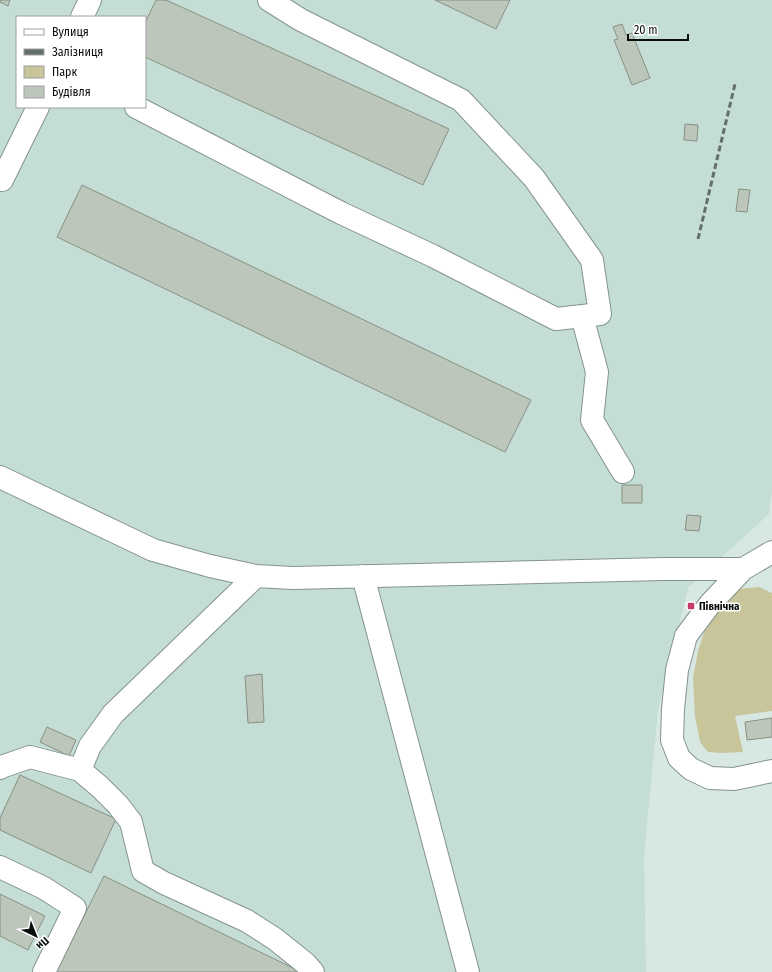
<svg xmlns="http://www.w3.org/2000/svg" width="772" height="972" font-family="'Fira Sans Condensed',sans-serif">
	<style>
		.built { fill: #c5ded5; fill-rule: evenodd }
		.green { fill: #c8c59b }
		.building { fill: #bdc6ba; stroke: #879084 }
		.lines { fill: none; stroke-linecap: round; stroke-linejoin: round }
		.minor-casing { stroke: #84938e; stroke-width: 24 }
		.minor { stroke: #fff; stroke-width: 22 }
		.rail { stroke: #646e6a; stroke-width: 3; stroke-dasharray: 6 3; stroke-linecap: butt }
		.poi-dot { fill: #c73b6d; stroke: #fff; stroke-width: 1.5 }
		.labels { text-anchor: middle; dominant-baseline: central; stroke-width: 3; stroke-linejoin: round; paint-order: stroke }
		.poi-label { font-size: 11px; font-weight: bold; fill: #090e0c; stroke: #fff; text-anchor: start }
	</style>
	<rect width="100%" height="100%" fill="#d7e7e1"/>
	<path class="built" d="M0,0H772V491L769,514L688,588L658,710L644,856L646,972H0ZM17,17H145V107H17Z"/>
	<path class="green" d="M759,587L772,593V711L735,716L743,752L721,753L708,752L700,742L695,716L693,678L698,651L706,627L718,608L738,589Z"/>
	<path class="building" d="M0,0H10L8,6L0,2Z
		M156,0H166L449,129L423,185L145,57V23Z
		M435,0H510L496,29Z
		M622,24L626,35L632,33L650,78L632,85L614,40L618,39L613,27Z
		M685,124L698,125L697,141L684,140Z
		M82,185L531,400L505,452L57,237Z
		M739,189L750,190L747,212L736,211Z
		M622,485H642V503H622Z
		M687,515L701,516L699,531L685,530Z
		M262,674L264,722L248,723L245,676Z
		M772,718V737L747,740L745,722Z
		M47,727L76,740L69,756L40,742Z
		M20,775L116,819L91,873L0,830V818Z
		M104,876L297,970L296,972H56Z
		M0,894L45,916L28,950L0,936Z"/>
	<g class="lines">
		<g class="minor-casing">
			<path id="minor" d="M82,17L90,0
				M136,107L341,213L433,256L556,319L600,314L592,260L534,178L461,100L301,20L269,0
				M2,180L38,107
				M582,316L597,372L592,420L623,472
				M0,477L153,550L210,566L256,576L293,578L663,569H743
				M772,552L743,569L710,604L686,636L677,670L673,709L672,740L679,758L691,769L710,778L734,779L772,771
				M363,576L468,972
				M0,768L1,767L30,757L80,770L90,746L113,714L256,576
				M80,770L100,787L118,805L131,822L143,871L164,883L247,921L275,939L305,963L313,972
				M0,867L44,888L75,908L44,972"/>
		</g>
		<use href="#minor" class="minor"/>
		<path class="rail" d="M698,239L735,84"/>
	</g>
	<rect class="poi-dot" x="687" y="602" width="8" height="8" rx="2"/>
	<g class="labels">
		<g class="poi-label">
			<text x="699" y="606">Північна</text>
		</g>
	</g>
	<rect x="16" y="16" width="130" height="92" fill="#ffffff" stroke="#9d9f9e"/>
	<rect x="24" y="29" width="20" height="6" fill="#ffffff" stroke="#9d9f9e"/>
	<text x="52" y="36" font-size="12" fill="#090e0c">Вулиця</text>
	<rect x="24" y="49" width="20" height="6" fill="#646e6a" stroke="#9d9f9e"/>
	<text x="52" y="56" font-size="12" fill="#090e0c">Залізниця</text>
	<rect x="24" y="66" width="20" height="12" fill="#c8c59b" stroke="#9d9f9e"/>
	<text x="52" y="76" font-size="12" fill="#090e0c">Парк</text>
	<rect x="24" y="86" width="20" height="12" fill="#bdc6ba" stroke="#9d9f9e"/>
	<text x="52" y="96" font-size="12" fill="#090e0c">Будівля</text>
	<g transform="translate(36 936) rotate(137)" stroke="#ffffff" stroke-width="3" paint-order="stroke">
	<path d="M0-3L7 15L0 10L-7 15Z" fill="#090e0c"/>
	<text y="-6" font-size="11" font-weight="bold" text-anchor="middle" fill="#090e0c">Пн</text>
	</g>
	<path d="M628 34v6h60v-6" fill="none" stroke="#090e0c" stroke-width="2"/>
	<text x="634" y="34" font-size="12" fill="#090e0c" stroke="#ffffff" stroke-width="3" paint-order="stroke">20 m</text>
</svg>
